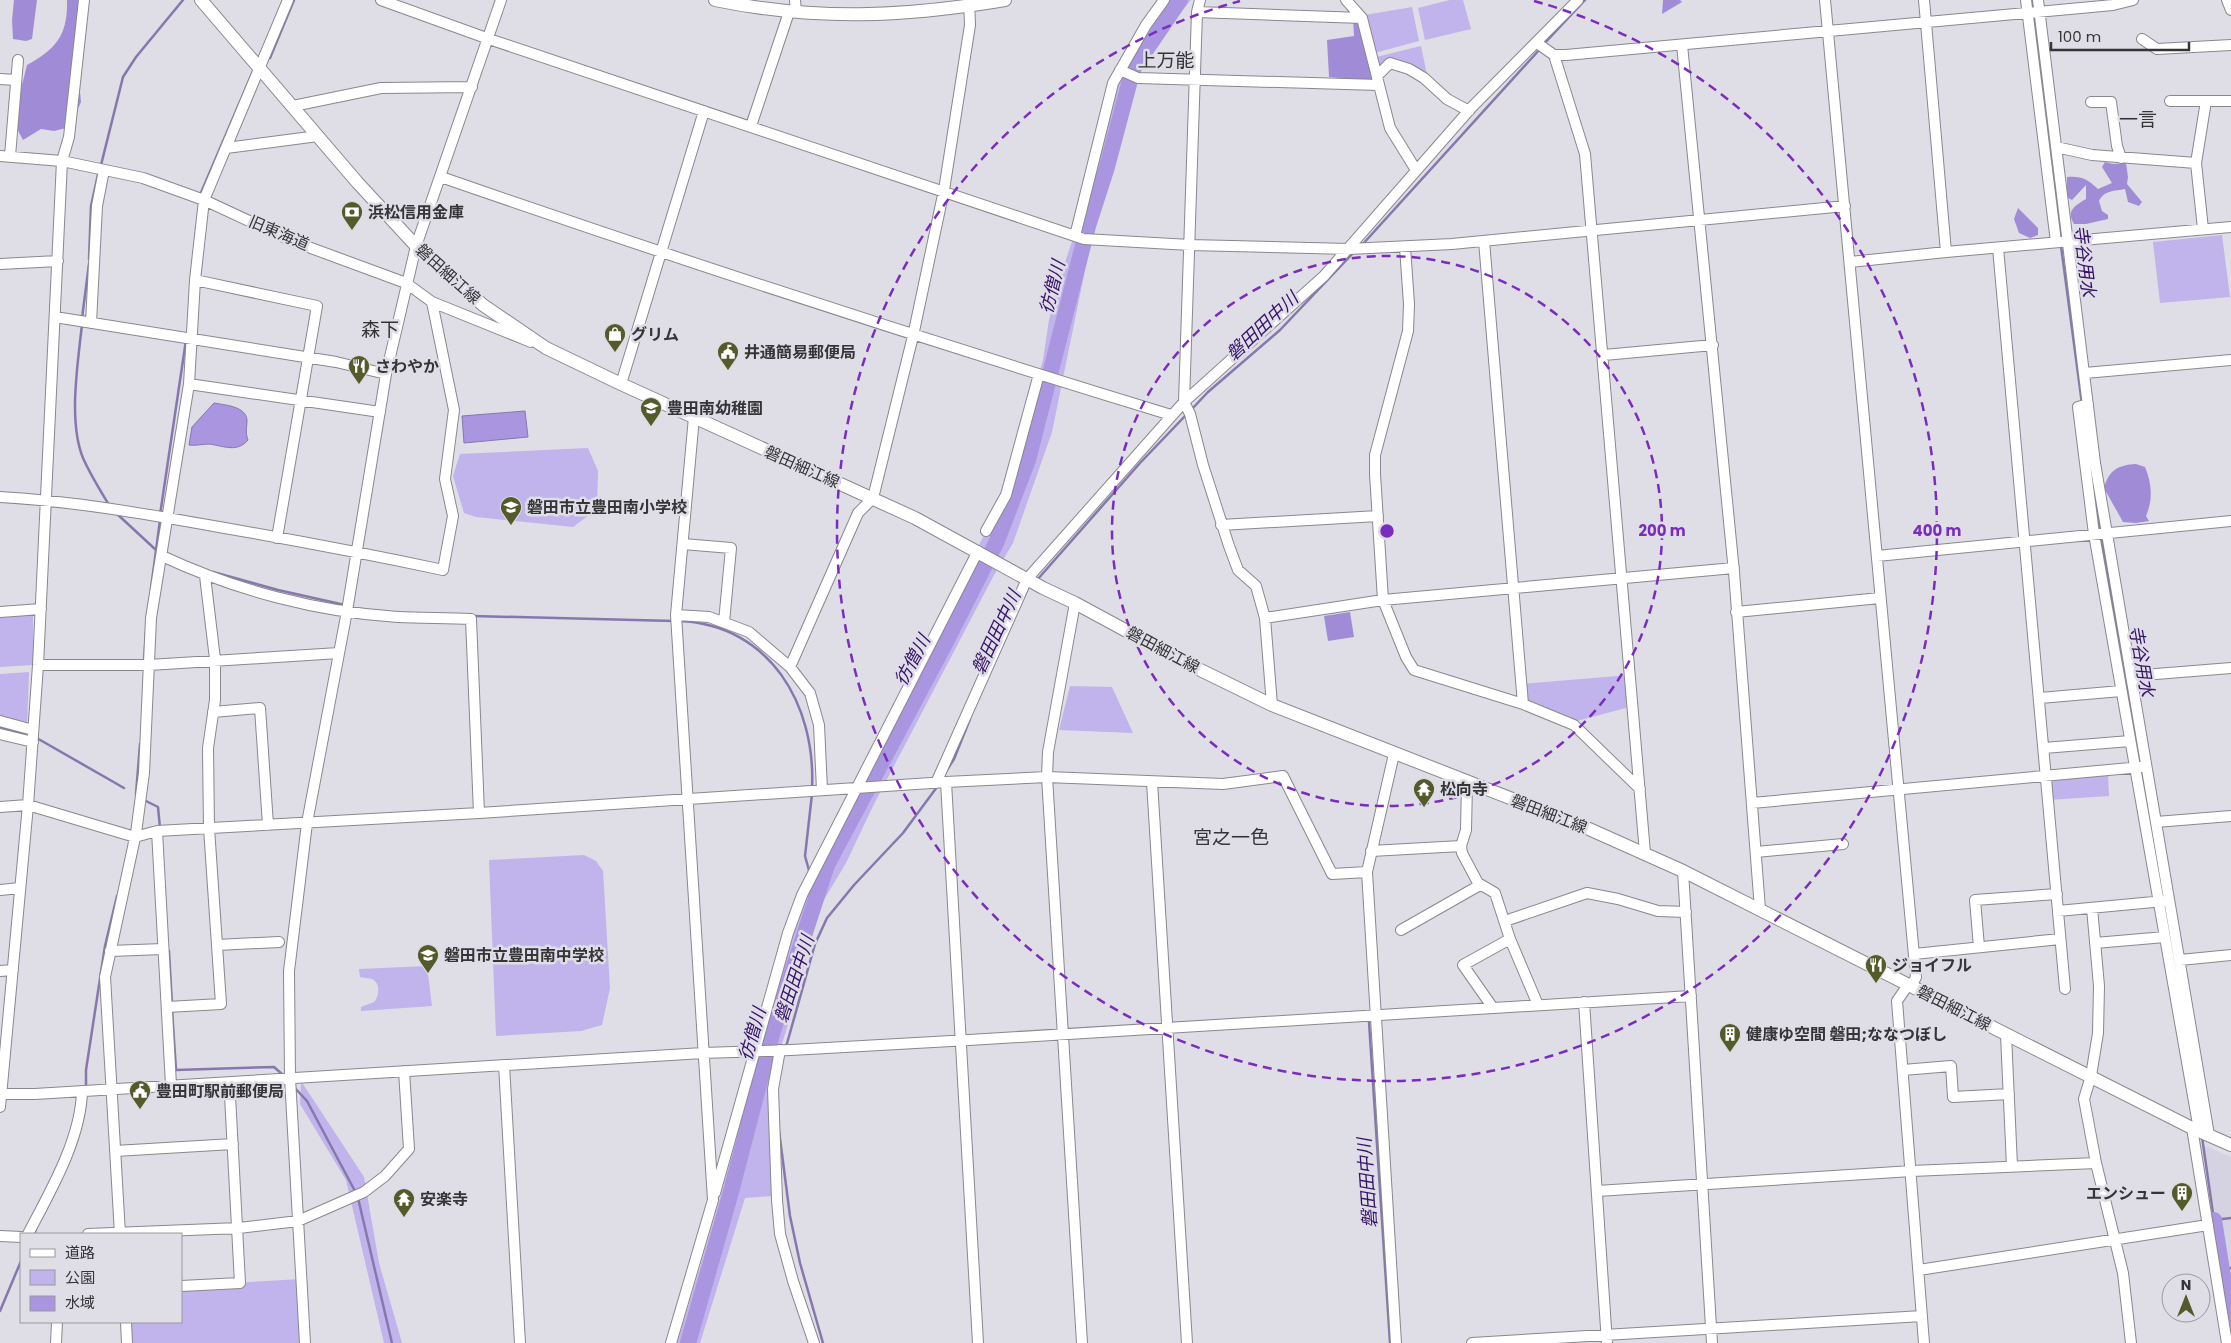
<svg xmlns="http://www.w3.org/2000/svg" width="2231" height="1343" font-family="Poppins,'Noto Sans JP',sans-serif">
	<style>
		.built { fill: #d5d2e1 }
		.green { fill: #c1b3eb }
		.forest { fill: #a08cd6 }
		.water { fill: #a995e0; stroke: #8678ad }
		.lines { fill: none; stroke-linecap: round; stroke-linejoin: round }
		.stream { stroke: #8678ad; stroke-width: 2.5 }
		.river { stroke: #a995e0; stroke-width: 16 }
		.minor-casing { stroke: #89888f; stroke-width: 12 }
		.major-casing { stroke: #89888f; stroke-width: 14 }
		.minor { stroke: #fff; stroke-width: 10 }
		.major { stroke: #fff; stroke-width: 12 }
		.ring { fill: none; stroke: #7b2cbf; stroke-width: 2.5; stroke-dasharray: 9 6 }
		.labels { text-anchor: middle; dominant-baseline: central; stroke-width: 5; stroke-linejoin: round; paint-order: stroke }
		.poi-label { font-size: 16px; font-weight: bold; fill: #353437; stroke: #dfdde5; text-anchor: start }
		.street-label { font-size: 16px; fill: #353437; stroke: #dfdde5 }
		.water-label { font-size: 18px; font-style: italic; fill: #37126a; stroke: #dfdde5 }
		.quarter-label { font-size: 19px; fill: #353437; stroke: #dfdde5 }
		.centre { fill: #7b2cbf; stroke: #dfdde5; stroke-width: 2.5 }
		.ring-label { font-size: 15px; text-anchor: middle; font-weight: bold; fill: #7b2cbf; stroke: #dfdde5; stroke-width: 5; stroke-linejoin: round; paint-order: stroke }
	</style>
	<rect width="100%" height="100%" fill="#dfdde5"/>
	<path class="built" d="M2203,1145L2231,1157V1304Z"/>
	<path class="green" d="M1164,0H1191L1146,50L1138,78L1108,158L1105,189L1092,236L1052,432L1013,543L994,575L874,804L846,863L819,908L795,1002L780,1050L772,1196L745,1198L700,1343H677C705,1253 730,1163 755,1072C768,1023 785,974 791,924L988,527L1006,495L1043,360L1049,320L1062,271L1077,227L1113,83Z
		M1450,0H1463L1471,29L1425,40L1418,8Z
		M1412,7L1419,41L1371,54L1365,15Z
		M1421,46L1427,75L1390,63L1376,72L1372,58Z
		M2222,235L2230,297L2160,303L2153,242Z
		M588,448L598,471L597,509L573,527L476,517L464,513L453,476L460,454Z
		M33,610V665L0,667V612Z
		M29,672L27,728L0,721V674Z
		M1630,675L1626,708L1569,723L1523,704L1522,684Z
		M1070,686L1112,687L1133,733L1059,730Z
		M2108,774L2109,796L2048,800L2046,778Z
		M584,855L596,861L603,871L610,988L602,1025L581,1031L496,1036L489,860Z
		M427,966L432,1006L361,1011V1007L374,1002C379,997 381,983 372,979C369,978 363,978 360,977L359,969Z
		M301,1081L364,1177L379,1263L402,1343H384L346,1180L300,1104Z
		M301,1279L306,1343H127L126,1322H181V1286Z"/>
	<path class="forest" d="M14,0H37L32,39L26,41L13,39L12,20Z
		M67,0H81L77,62L81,102L70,127L54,131L41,129L23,140L13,121L27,65C56,49 68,35 67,0Z
		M1663,0H1680L1682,2L1662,14Z
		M1353,18H1362L1378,79L1371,81L1329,77L1327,40L1354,36Z
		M2105,162L2113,164L2126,163L2128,177L2127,184L2142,202L2139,206L2128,202L2125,189C2115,191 2104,190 2099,201L2102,211L2108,215V219L2086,224H2074C2066,211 2074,206 2086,199V185L2072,200L2067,197V177C2082,176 2087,179 2098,189L2112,183L2102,167Z
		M2018,208L2038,228V235L2030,238L2019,233L2014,219Z
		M2136,464L2145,467C2152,483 2153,500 2146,516L2149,521L2136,523L2123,522L2104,488C2109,470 2118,465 2136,464Z
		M1350,612L1354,637L1328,641L1324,616Z"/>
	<path class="water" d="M214,403C224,405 246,406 247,420C247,428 245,432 248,440C237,453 224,446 209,444C203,444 196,446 189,445L192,427Z
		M525,411L528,437L464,443L462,416Z"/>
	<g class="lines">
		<path class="stream" d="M2031,0L2032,10
			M2033,15L2037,44
			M1543,45L1585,0
			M266,60L270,58L294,0
			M101,165L123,77L136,57L183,0
			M200,195L254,69
			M1362,245L1540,49
			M2061,246L2082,404
			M89,259L91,206L99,170
			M82,318L89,264
			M82,324C78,363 68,421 83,458C90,474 100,490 109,505
			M1191,410L1208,392L1280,330L1354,252
			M2092,476L2100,530
			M116,513L156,550
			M160,515L186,340
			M2101,536L2121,656
			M213,572L278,590L345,605
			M1037,580L1140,463L1187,414
			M151,589L160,520
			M473,616L674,621
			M680,621C770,625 816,705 812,788
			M144,662L146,632
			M0,727L30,735
			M35,737L124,788
			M945,773L954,759L970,719
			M136,794L140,744
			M144,800L158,807L160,828
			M810,874L805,856L812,794
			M814,878L821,886
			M169,951L172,1005
			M172,1010L176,1070L274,1067L283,1075
			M1369,1022L1390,1343
			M786,1047L815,944L827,918L854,885L903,833L937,787
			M293,1086L307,1101L356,1193
			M86,1087V1070L105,946L117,896
			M779,1131L790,1216L800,1263L823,1343
			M2202,1137L2214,1220L2231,1218
			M358,1198L392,1343
			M34,1234L36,1229
			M2222,1270L2231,1268
			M0,1311L21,1261"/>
		<path class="river" d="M2214,1220L2231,1327
			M688,1343L731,1192L772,1034L827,865L947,640L996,543L1028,460L1088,226L1107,167L1133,69L1180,0"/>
		<g class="minor-casing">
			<path id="minor" d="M381,0L489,39L1084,239L1190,245L1349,249L1452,244L1845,206
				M795,0L796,12
				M1200,0L1197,12L1184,402L1190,414L1203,465L1229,546L1238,570L1256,586L1265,618L1272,705
				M1346,0L1362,18L1390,128L1416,170
				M1825,0L1916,977L1911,987
				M1924,0L1946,252
				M2026,0L2056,242
				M2038,0L2095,463L2209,1135
				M2227,0L2231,10
				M1197,12L1362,18
				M2142,39L2157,49L2231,45
				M1537,43L1554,55H1566L2113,5L2133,0
				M1682,45L1734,572L1760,909
				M1554,55L1585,154L1645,853
				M1120,70L1138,78L1379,85
				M1377,76L1390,63L1409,69L1424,78L1447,99L1469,111
				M0,79L16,80
				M2170,101H2206
				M2091,102H2111L2117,146L2121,158
				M293,106L381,88L472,87
				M751,126L789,12
				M2056,147L2092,155L2196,163
				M226,148L318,136
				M0,156L62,161L143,178L204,200L292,241L406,283L432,302L531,342
				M10,156L18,60
				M441,177C683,261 926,340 1171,415
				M2203,229L2196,163L2206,101H2231
				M1075,236L1113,83L1146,25L1164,0
				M1484,241L1523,704
				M1405,247L1409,304L1408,331L1375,455V474L1383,600L1406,657L1414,670L1523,704L1574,725L1640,789
				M1998,248L2065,989
				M1850,262L1946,252L2231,227
				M0,264L58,261
				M195,280L317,306L277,538
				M55,317L336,362L386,374
				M91,323L97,206L104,170
				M1604,355L1713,345
				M2085,373L2231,360
				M189,384L380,412
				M621,384L704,111
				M2088,404L2078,407L2094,534L2199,1130
				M0,497C73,501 146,514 219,527C294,540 368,554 443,570L453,516L445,479L454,410L432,302
				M1221,525L1378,516
				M986,531L1006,495L1039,374
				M683,544L731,548L724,622
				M162,556C235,590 317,612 398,617C422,618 447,618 471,619L479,813
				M1877,556L2231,521
				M1075,603L1048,752L1047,777L1082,1343
				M0,612L41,609
				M1736,612L1880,598
				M676,615L709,617L749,632L790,667L810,693L819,725L822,790
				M1265,618L1383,600L1734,568
				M38,665H149L339,653
				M790,667L858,513L873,498L913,336L944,190L970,25L969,0
				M2131,676L2231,668
				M2040,698L2121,691
				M213,712L260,708L268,825
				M0,721L33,730
				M0,734L33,742
				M2044,748L2130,741
				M1394,754L1367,872L1396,1343
				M946,782L978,1343
				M1152,782L1187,1343
				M936,783L1027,579L1184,402L1324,276L1472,107L1578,0
				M1467,783L1466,830L1461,846L1462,853L1478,883L1495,893L1510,939L1538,1005
				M1752,803L2141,767
				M0,807L28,805L135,837L157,831L479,813L946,782L1047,777L1223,784L1283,776L1332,874L1367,872
				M2156,822L2231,816
				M157,831L171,1085
				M1371,851L1461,846
				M1756,852L1843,844
				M1683,871L1712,1343
				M0,890L20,888
				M2092,908L2099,986L2098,1033L2091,1076L2084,1099L2096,1163L2123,1273L2131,1343
				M2058,911L2164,901
				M1505,921L1587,893L1618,899L1658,911L1686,912
				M1401,930L1480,885
				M2095,943L2165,937
				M217,945L279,942
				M1979,947L1975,900L2057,894
				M110,951L163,949
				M1914,954L2060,939
				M2180,960L2231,955
				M0,971L13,970
				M1908,985L1897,1001L1924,1343
				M1584,1002L1607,1343
				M167,1007L221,1004L209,828L208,748L215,700V659L205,576
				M1493,1008L1463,965L1510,939
				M2006,1035L2012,1166
				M780,1050L773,1089L777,1200L780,1234L793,1281L814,1343
				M504,1065L520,1343
				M1903,1070L1951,1066L1953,1097L2009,1094
				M0,1094H35L703,1053L791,1050L969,1040L1691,996
				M0,1107L28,805L38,665L62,161L69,137L84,0
				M2192,1128L2227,1343
				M115,1151L233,1144
				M1597,1191L1912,1171L2096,1163
				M715,1193L788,933L802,895L978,551
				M28,1234C50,1192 81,1139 82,1091
				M88,1234L239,1228L298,1221L364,1192L385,1176L409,1149L404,1071
				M120,1234L105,977L136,833L144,773L151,618L189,384L195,280L204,200L288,0
				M0,1236L21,1237
				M1919,1270L2208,1225
				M181,1286L240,1283L230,1096
				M126,1322L127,1343
				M56,1343L57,1322
				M305,1343L290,1078L289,971L307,823L347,611L386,374L416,246L501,0
				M671,1343L713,1200L676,615L694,417
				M1472,1343L1922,1316"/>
		</g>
		<g class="major-casing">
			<path id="major" d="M201,0L357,182L416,246L483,305L546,348L621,384L915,518L1043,588L1075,603L1184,662L1272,705L1589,829L1683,871L2192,1128L2231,1145
				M715,0C817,21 903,17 1005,0"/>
		</g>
		<use href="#minor" class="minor"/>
		<use href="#major" class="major"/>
	</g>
	<g class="ring">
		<circle cx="1387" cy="531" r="275"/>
		<path d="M1534 1A550 550 0 1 1 1240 1"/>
	</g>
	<defs>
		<g id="bank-pin" transform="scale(1.125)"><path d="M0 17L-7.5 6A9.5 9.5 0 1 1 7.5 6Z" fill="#545a29" stroke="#dfdde5"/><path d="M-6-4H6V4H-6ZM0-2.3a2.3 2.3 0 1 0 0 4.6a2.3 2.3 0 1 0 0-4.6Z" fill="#fff"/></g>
		<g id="shop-pin" transform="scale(1.125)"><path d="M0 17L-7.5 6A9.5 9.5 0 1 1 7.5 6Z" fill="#545a29" stroke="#dfdde5"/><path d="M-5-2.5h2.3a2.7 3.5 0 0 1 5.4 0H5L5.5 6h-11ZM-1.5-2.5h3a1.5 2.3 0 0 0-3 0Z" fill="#fff"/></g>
		<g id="civic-pin" transform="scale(1.125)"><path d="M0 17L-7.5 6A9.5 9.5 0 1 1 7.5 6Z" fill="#545a29" stroke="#dfdde5"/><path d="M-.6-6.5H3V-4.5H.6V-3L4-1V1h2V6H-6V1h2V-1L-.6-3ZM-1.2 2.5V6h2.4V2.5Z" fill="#fff"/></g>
		<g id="restaurant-pin" transform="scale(1.125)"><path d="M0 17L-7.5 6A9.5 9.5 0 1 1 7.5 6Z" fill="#545a29" stroke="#dfdde5"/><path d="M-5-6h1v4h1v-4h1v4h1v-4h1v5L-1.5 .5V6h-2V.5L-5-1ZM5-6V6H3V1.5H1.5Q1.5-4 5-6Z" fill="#fff"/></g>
		<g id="school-pin" transform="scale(1.125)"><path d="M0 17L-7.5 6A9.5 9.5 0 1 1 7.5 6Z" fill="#545a29" stroke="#dfdde5"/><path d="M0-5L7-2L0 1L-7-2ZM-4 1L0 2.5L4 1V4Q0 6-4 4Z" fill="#fff"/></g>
		<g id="temple-pin" transform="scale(1.125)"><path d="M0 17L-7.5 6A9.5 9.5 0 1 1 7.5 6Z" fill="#545a29" stroke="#dfdde5"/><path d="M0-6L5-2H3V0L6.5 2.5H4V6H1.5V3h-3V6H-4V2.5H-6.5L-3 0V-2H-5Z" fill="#fff"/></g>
		<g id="building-pin" transform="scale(1.125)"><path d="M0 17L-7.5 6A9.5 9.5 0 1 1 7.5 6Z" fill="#545a29" stroke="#dfdde5"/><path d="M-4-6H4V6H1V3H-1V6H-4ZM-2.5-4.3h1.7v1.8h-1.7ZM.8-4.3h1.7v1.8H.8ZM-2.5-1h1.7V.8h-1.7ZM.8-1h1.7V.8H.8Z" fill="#fff"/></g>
	</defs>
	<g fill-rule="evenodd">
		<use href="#bank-pin" x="352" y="212"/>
		<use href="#shop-pin" x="615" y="334"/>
		<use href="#civic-pin" x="728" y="352"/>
		<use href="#restaurant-pin" x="359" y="366"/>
		<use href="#school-pin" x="651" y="408"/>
		<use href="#school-pin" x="511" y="507"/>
		<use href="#temple-pin" x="1424" y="789"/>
		<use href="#school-pin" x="428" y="955"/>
		<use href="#restaurant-pin" x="1876" y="965"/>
		<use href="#building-pin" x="1730" y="1034"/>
		<use href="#civic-pin" x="140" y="1091"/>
		<use href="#building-pin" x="2182" y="1193"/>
		<use href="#temple-pin" x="404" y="1199"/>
	</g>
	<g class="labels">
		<g class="poi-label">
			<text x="368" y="212">浜松信用金庫</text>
			<text x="631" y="334">グリム</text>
			<text x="744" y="352">井通簡易郵便局</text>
			<text x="375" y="366">さわやか</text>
			<text x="667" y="408">豊田南幼稚園</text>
			<text x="527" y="507">磐田市立豊田南小学校</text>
			<text x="1440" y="789">松向寺</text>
			<text x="444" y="955">磐田市立豊田南中学校</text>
			<text x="1892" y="965">ジョイフル</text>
			<text x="1746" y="1034">健康ゆ空間 磐田;ななつぼし</text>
			<text x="156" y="1091">豊田町駅前郵便局</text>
			<text x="2166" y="1193" text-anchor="end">エンシュー</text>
			<text x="420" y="1199">安楽寺</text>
		</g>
		<g class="street-label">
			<text transform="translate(279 233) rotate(23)">旧東海道</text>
			<text transform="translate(448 274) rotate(42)">磐田細江線</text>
			<text transform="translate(802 467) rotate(24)">磐田細江線</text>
			<text transform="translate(1163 650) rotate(28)">磐田細江線</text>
			<text transform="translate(1549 814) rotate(21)">磐田細江線</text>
			<text transform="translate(1954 1008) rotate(27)">磐田細江線</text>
		</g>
		<g class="water-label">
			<text transform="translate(2085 261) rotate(83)">寺谷用水</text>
			<text transform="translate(1052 287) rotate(-76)">彷僧川</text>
			<text transform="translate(1262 326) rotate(-43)">磐田田中川</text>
			<text transform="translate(996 632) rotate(-65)">磐田田中川</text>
			<text transform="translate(912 660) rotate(-62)">彷僧川</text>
			<text transform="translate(2142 661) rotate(80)">寺谷用水</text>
			<text transform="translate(794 979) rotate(-72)">磐田田中川</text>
			<text transform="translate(752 1034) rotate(-74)">彷僧川</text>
			<text transform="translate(1367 1183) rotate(-94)">磐田田中川</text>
		</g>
		<g class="quarter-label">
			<text x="1166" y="60">上万能</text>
			<text x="2138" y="119">一言</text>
			<text x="380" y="329">森下</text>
			<text x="1231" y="837">宮之一色</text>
		</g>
	</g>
	<circle cx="1387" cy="531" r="8" class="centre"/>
	<g class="ring-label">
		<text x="1662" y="536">200 m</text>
		<text x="1937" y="536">400 m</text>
	</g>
	<rect x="20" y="1233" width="162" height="90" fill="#dfdde5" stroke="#9b999f"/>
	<rect x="30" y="1249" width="25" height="8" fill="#ffffff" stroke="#9b999f"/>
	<text x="65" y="1258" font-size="15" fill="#353437">道路</text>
	<rect x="30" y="1270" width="25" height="15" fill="#c1b3eb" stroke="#9b999f"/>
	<text x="65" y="1283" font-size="15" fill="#353437">公園</text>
	<rect x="30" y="1296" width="25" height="15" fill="#a995e0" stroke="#9b999f"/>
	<text x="65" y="1308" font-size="15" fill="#353437">水域</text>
	<g transform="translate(2186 1298)"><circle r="24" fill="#dfdde5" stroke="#9b999f"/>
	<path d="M0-4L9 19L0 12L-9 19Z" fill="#545a29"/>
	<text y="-8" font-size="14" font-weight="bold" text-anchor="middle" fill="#353437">N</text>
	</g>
	<path d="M2051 42v8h138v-8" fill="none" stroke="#353437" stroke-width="2.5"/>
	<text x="2058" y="42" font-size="15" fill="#353437" stroke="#dfdde5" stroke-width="4" paint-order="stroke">100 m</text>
</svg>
